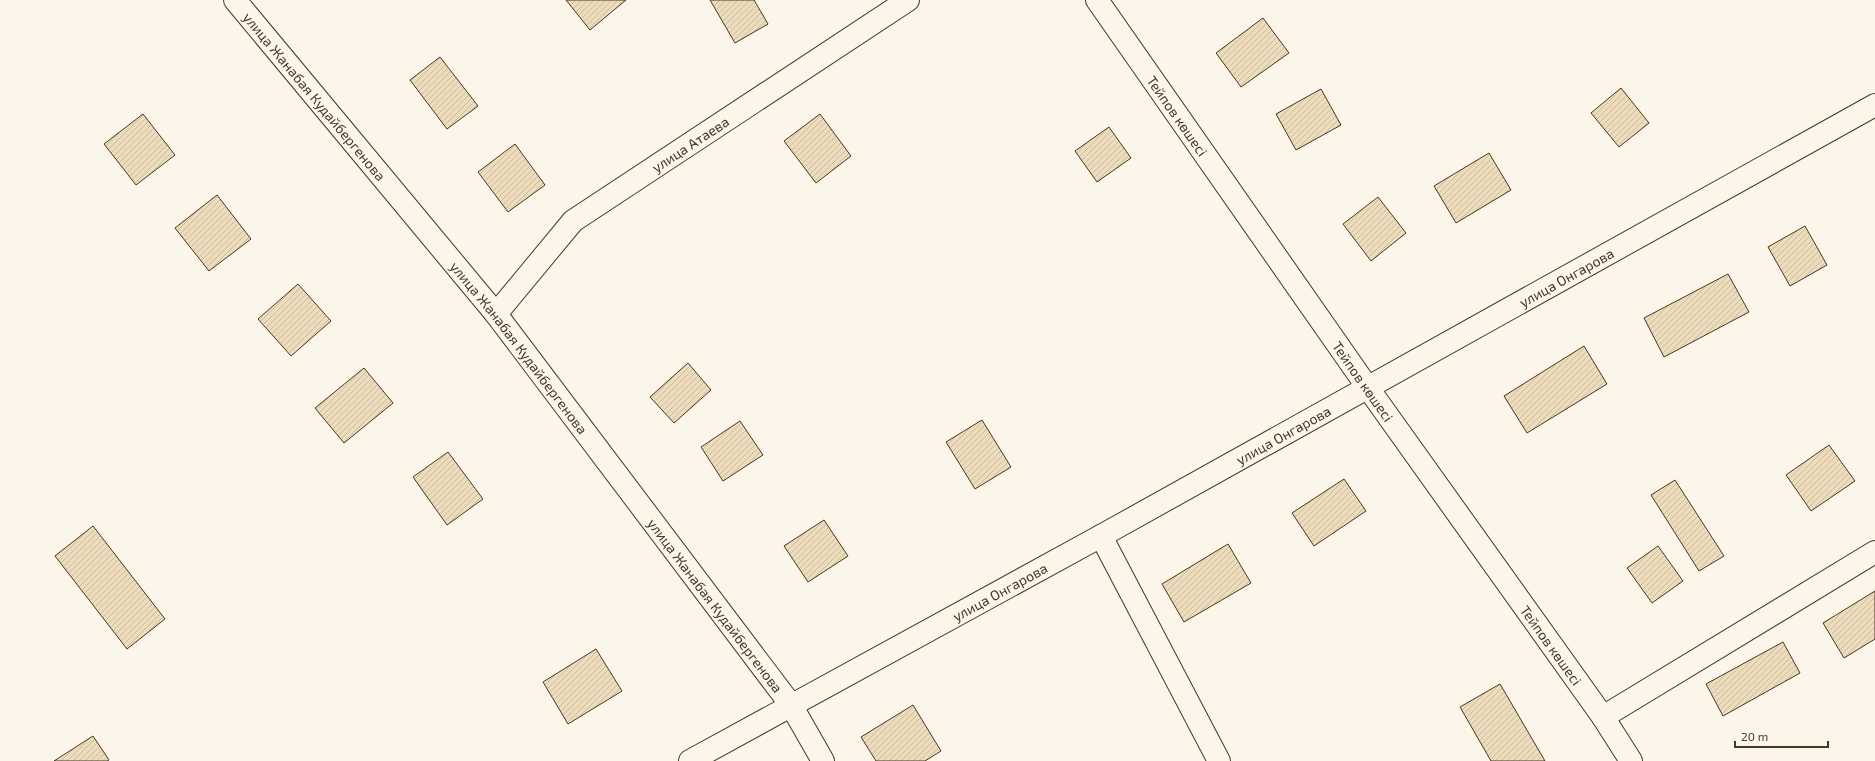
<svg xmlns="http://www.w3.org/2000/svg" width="1875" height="761" font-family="'Exo 2',sans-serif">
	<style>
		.building { fill: url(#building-hatch); stroke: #4a3520 }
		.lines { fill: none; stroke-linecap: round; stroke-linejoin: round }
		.minor-casing { stroke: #4a3520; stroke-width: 24 }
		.minor { stroke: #fbf6e9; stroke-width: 22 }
		.labels { text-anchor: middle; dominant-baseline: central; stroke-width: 3; stroke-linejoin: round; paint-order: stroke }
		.street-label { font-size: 14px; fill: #4a3520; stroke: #fbf6e9 }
	</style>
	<defs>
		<pattern id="building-hatch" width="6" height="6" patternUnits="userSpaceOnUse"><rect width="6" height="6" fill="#ecdcbc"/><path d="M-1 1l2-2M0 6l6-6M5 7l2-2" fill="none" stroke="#ccbda1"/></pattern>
	</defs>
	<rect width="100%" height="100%" fill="#fbf6e9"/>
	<path class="building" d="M566,0H626L590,30Z
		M710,0H754L768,24L735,43Z
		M1263,18L1289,53L1241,87L1216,53Z
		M440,57L478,106L447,129L410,80Z
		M1621,88L1649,123L1619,147L1591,113Z
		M1321,89L1341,125L1296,150L1276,114Z
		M143,114L175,155L136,185L104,144Z
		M820,114L851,156L816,183L784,141Z
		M1109,127L1131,158L1097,182L1075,151Z
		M515,144L545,185L508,212L478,172Z
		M1489,153L1511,190L1456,223L1434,186Z
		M217,195L251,239L209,271L175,228Z
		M1378,197L1406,233L1371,261L1343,224Z
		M1805,226L1827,265L1790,286L1768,247Z
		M1728,274L1749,312L1664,357L1644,318Z
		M298,284L331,321L291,356L258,319Z
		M1584,346L1607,384L1527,433L1504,396Z
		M688,363L711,390L674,423L650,397Z
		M364,368L393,403L344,443L315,408Z
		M982,420L1011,467L975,489L946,442Z
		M740,421L763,455L723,481L701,447Z
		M1829,445L1855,481L1811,511L1786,475Z
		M448,452L483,499L447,525L413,477Z
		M1344,479L1366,511L1314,546L1292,513Z
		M1675,480L1724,556L1699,571L1651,495Z
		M824,520L848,556L808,582L784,546Z
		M93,526L165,619L127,649L55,556Z
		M1228,544L1251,583L1184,622L1162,584Z
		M1658,546L1683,581L1652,603L1627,568Z
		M1875,591V639L1844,658L1823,623Z
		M1783,642L1800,673L1723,716L1706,684Z
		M596,649L622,691L568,724L543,682Z
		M1500,684L1545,761H1491L1460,707Z
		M913,705L941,751L925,761H876L861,737Z
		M93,736L109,760L107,761H54Z"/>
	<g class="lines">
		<g class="minor-casing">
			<g id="minor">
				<path id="s1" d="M235,0L496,314L791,705L823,761"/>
				<path id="s2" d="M1097,0L1368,388L1603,717L1631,761"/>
				<path id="s3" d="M496,314L573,221L908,0"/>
				<path d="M1101,536L1219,761"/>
				<path d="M1603,717L1875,552"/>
				<path id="s4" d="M690,761L1101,536L1875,105"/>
			</g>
		</g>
		<use href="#minor" class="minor"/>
	</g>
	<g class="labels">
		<g class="street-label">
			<text stroke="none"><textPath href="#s1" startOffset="125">улица Жанабая Кудайбергенова</textPath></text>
			<text stroke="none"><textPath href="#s2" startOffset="141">Тейпов көшесі</textPath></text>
			<text stroke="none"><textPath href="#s3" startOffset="261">улица Атаева</textPath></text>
			<text stroke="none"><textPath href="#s4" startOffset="1001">улица Онгарова</textPath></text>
			<text stroke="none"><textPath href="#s1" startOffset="449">улица Жанабая Кудайбергенова</textPath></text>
			<text stroke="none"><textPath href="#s2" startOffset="465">Тейпов көшесі</textPath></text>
			<text stroke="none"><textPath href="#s4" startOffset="677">улица Онгарова</textPath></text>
			<text stroke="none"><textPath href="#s4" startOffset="353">улица Онгарова</textPath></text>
			<text stroke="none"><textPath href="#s1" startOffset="773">улица Жанабая Кудайбергенова</textPath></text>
			<text stroke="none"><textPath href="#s2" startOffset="789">Тейпов көшесі</textPath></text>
		</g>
	</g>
	<path d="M1735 741v6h93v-6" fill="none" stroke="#4a3520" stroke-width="2"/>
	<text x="1741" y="741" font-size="12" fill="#4a3520" stroke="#fbf6e9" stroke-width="3" paint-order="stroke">20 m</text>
</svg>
